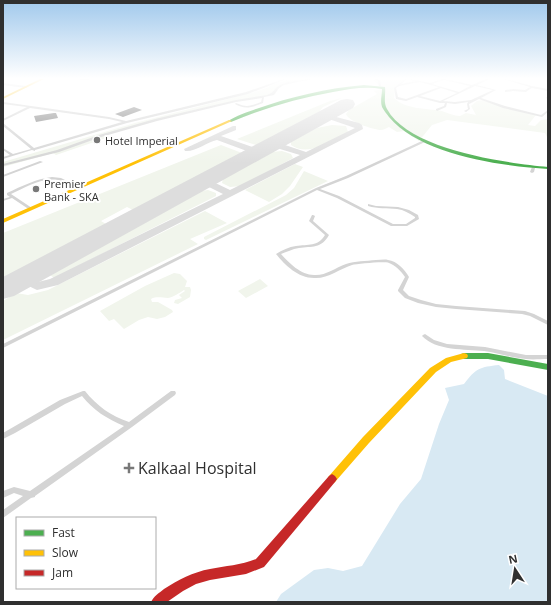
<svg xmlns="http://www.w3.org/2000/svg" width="551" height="605" font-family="'Open Sans',sans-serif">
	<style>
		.green { fill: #f1f5ec }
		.water { fill: #d8e9f3 }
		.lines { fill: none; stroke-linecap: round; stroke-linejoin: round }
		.taxiway { fill: #ddd; fill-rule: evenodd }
		.runway { fill: #ddd; fill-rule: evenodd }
		.building { fill: #7f7f7f }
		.street { fill: #d4d4d4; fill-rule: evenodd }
		.fast { fill: #4caf50; fill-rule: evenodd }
		.slow { fill: #ffc107; fill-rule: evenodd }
		.jam { fill: #c62828; fill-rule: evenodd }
		.poi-dot { fill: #787878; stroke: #fff; stroke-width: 1.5 }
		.labels { text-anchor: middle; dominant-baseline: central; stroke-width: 4; stroke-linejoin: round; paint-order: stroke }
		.far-poi-label { font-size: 11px; fill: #2f2f2f; stroke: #fff; text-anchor: start }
		.near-poi-label { font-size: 16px; fill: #2f2f2f; stroke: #fff; text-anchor: start }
	</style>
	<rect width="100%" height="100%" fill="#fff"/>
	<path class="green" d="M295,79H311L281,85L275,94L263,97L241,100L194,110L106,135L109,137L56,155L53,153L3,167V162L135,123L251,93L267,88L275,83Z
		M373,79H404L395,88L394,98C407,110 426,108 442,111C448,113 454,116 460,116L466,113L476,115L471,106L477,101L483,100L536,115L528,125L535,126L541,120L548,119V139L545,133L447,120L432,125L419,141L404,131L397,132L389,127C386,128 384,130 380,130C372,129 349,122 346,114L349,110L377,94L374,91L382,89Z
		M342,98L323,107L319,112L256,145L237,139L330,101Z
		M332,125L346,126L348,132C332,140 309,158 291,145V141L317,128Z
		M221,145L242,153L133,210L127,207L101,221L106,224L3,278V233Z
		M272,152L282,151L291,154L293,158L241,186L230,187L222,183L223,179Z
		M295,164L303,167L290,186L282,194L269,202L245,190Z
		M304,171L328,181L206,240L204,239V237L286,195L294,188Z
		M201,191L208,190L216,193V196L54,278L50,275Z
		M205,211L227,223L190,239L198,244L3,340V301L16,293L28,295L48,290Z
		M174,273L180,274L187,281L185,287H190L191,290L190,297L178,304L174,303L175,300L182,298L179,295L185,291L184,290C179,293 174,297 168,298C162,298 157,296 151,299L152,302H158L172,310L173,312L165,317L157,319L148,317L139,320L124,329L114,319L109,321L100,311L145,286Z
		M260,279L268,286L246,298L238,291Z"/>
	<path class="water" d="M499,365L504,370L505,379L548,396V602H276L281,594L314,570L328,568L343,571L362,566L400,504L421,479L439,424L449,400L445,388L464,384C476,368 480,367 499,365Z"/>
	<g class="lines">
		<path class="taxiway" d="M325,114L359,123L362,125L363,129L58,285L37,290L18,281L16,278L18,275H26L38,282L50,279L223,194L201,183L200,181L201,179H207L230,190L300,155L270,146V142H276L306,152L355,128L323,117L322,116Z
			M233,126H236V130L221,136L261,150V154H255L217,140C207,142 196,152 185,151L184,149Z"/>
		<path class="runway" d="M347,99L353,100L355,104L353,108L14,296L3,299V277L341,100Z"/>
	</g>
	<path class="building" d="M134,107L142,110L123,117L115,114Z
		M54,113H56L58,118L36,122L34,116Z"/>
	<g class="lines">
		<path class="street" d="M79,79H90L89,80H80Z
			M284,79H286L248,94L127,123L35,150V151L32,150L3,159V157L10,155L3,150V148L13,154L31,149L3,126V123L34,148L122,122L109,119L30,108L3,121V119L27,107L3,104V102L109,117L126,121L246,92Z
			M309,79H312L284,85L279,88L274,95L264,97L263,103C253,107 245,110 235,104L236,103C247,108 250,106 261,102L262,98L236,102L157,121L101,137L59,152L3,166V164L57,150L99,135L155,119L236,100L267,95C274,93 274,88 280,85C287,81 301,80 309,79Z
			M374,79H376L380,80L381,86H379L378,81Z
			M405,79H407L401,84L416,81L411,80V79L430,83L442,79H445L472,85L486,79H488V80L477,85L496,90L481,98L505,106L541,115L548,110V112L542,117L503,108L479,99L469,104L470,109L466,112L464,111L468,109L467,104L468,102L455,104L447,103L446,107L437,111L436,110V109L444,106L445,103H440L417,97L406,101L396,99L394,88ZM444,80L470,86L459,92L432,84ZM419,82L439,87L406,99L398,97L396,88L399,86ZM475,86L493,90L471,100L455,102L443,101ZM441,88L457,93L440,101L420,96Z
			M503,79H505L532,86L548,89V91L532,88L530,89L526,92L513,91L505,92V90L513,89L525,90L530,87Z
			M3,83L26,86L27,87L26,88L3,85Z
			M547,97H548V99L546,98Z
			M424,140H425V142L348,178L320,189L339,196L393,224H406L415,218V217C409,213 404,210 397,209C387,208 378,209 368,206V204L376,206L398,207L409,210L418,215L419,219L407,226H391L337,198L317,190L3,348V344L316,188L346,176Z
			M40,161L43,162L3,177V175Z
			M532,167L535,168L534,172L532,173L530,172Z
			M52,177L61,178L69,182L67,183C64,182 61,181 58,180C41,177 25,188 11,194L32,208V210H30L12,198L3,201V199L10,197L7,195V193C22,186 36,179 52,177Z
			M312,215H313L315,216L313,221L329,235C321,249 312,246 299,248C292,249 287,252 281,254C289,263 301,275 314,275C325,276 335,268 346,264C355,261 366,261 376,260C380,260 385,259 388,260C397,261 405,270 409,277L403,290L409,296L421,300L436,304L456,306L525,311L534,314L548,321V325L530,316L522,314L456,309L436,307L418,303L405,298L398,291V290L405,277C401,271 395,265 389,263C384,261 357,264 352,265C339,269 328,279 314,278C298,278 285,265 276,254C282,250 289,247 296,246C308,244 318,247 325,235L309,221Z
			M425,334L434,340L447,344L485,347L526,355H548V359C541,359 533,360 526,359C512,358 498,353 484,351C465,349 436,351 422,336L423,335Z
			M83,391H85C97,406 111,416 129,422L171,391H175L176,393L175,395L132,427L35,496V497L31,498L3,518V510L23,496L14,493L3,498V491L14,487L30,491L124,426C107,419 93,410 82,396L65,404L15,433L3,439V433L60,400Z"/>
		<path class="fast" d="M364,85L385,87C386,94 383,102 387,109C409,150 506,163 548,167V169C501,166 421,155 389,117C387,114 384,111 382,107C380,101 382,95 382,89C366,86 349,89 333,92C298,98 264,108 231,122L228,121C236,116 247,112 256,109C290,97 327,88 364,85Z
			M464,353H488L548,364V370L488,359H464L461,358L460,356L461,354Z"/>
		<path class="slow" d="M40,79H44L3,99V97Z
			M229,120L232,121L3,223V219Z
			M464,353L467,354L468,356L467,358L451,362L436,372L369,443L335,482L332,484L329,482L327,479L329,476L363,437L430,368L446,358Z"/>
		<path class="jam" d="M332,474L335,476L337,479L335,482L264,567L246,574L210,580L196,584L183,591L167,602H151C154,596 159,593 164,589C178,580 193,572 210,569C225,566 241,565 256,559L329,476Z"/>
	</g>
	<linearGradient id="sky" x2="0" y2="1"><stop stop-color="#a1c9ec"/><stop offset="0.48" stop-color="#fff"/><stop offset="1" stop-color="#fff" stop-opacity="0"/></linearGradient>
	<rect width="551" height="163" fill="url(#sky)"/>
	<g class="poi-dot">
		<circle cx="97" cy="140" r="4"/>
		<circle cx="36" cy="189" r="4"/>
		<path d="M127 462h4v4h4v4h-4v4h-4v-4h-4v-4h4z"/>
	</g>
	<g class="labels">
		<g class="far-poi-label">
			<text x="105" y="140">Hotel Imperial</text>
			<text x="44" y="183">Premier<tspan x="44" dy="13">Bank - SKA</tspan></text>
		</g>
		<g class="near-poi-label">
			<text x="138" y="468">Kalkaal Hospital</text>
		</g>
	</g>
	<rect width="551" height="605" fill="none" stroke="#2f2f2f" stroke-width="8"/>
	<rect x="16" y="517" width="140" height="72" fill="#ffffff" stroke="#acacac"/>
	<rect x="24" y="530" width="20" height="6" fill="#4caf50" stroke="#acacac"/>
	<text x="52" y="537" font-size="12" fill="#2f2f2f">Fast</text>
	<rect x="24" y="550" width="20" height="6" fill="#ffc107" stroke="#acacac"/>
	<text x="52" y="557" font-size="12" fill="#2f2f2f">Slow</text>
	<rect x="24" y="570" width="20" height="6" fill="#c62828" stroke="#acacac"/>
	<text x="52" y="577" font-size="12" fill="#2f2f2f">Jam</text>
	<g transform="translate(515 569) rotate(348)" stroke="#ffffff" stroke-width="3" paint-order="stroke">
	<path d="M0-3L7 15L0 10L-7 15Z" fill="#2f2f2f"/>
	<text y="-6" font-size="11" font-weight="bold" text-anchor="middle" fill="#2f2f2f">N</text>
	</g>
</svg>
